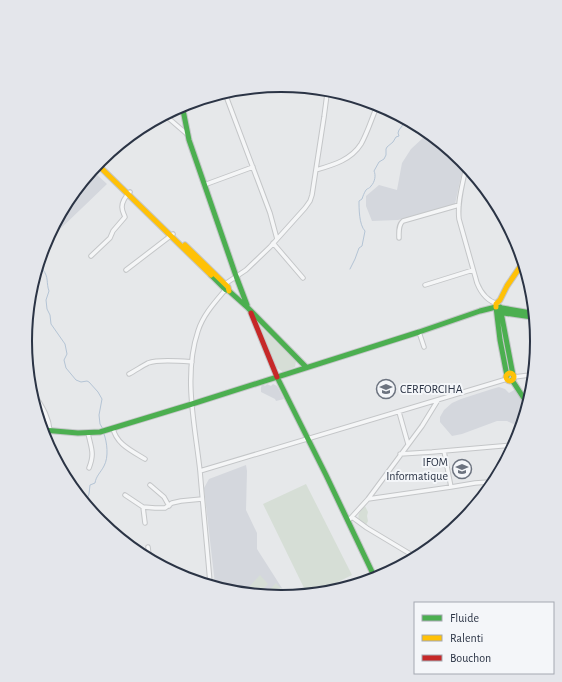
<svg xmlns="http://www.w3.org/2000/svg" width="562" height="682" font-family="'Alegreya Sans',sans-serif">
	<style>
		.built { fill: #d4d7dd }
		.green { fill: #d6ded6 }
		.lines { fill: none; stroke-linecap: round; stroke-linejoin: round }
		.stream { stroke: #b4c4d5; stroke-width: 1 }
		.street-casing { stroke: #c4c6c8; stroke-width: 5.5 }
		.fast-casing { stroke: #c4c6c8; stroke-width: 7 }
		.slow-casing { stroke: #c4c6c8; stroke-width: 7 }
		.jam-casing { stroke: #c4c6c8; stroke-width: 7 }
		.street { stroke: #f5f6f7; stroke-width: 3.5 }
		.fast { stroke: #4caf50; stroke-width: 5 }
		.slow { stroke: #ffc107; stroke-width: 5 }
		.jam { stroke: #c62828; stroke-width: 5 }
		.labels { text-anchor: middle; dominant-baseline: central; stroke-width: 4; stroke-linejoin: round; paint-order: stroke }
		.poi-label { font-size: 12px; fill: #2b3445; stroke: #f4f6f9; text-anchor: start }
		.rim { fill: none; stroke: #2b3445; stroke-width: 2 }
	</style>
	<rect width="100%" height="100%" fill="#e6e8ea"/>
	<path class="built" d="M425,136L462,160L464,163L455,204L398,220L372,221L366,206V196L379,185L397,190L402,163L411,149Z
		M93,171L107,184L56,233L53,231Z
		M263,384L265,386L267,384L271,386L273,384L277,386L284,399L276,401L275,399L261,392V387Z
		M499,387L505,389L509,393L516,389L525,401L520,427L507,421H497L462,434L452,436L440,422V417L444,410L452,403L461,399L492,389Z
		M246,465L247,471L246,510L257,533V549L287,596L281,597L215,584L204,488L209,479Z"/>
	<path class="green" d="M260,326L296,361L295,367L283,372L276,367Z
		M306,484L352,575L324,589L306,592L263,504Z
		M365,506L368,512L367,516L368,521L366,525C355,519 357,514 365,506Z
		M260,575L268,584L259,593L253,591L249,587Z
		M276,583L284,592L279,597L265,594Z"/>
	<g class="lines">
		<path class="stream" d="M43,250L45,255C39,260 42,261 44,266L43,270C49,277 46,283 49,291L46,300L47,309L50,315L51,324L65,344L67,354L64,360L66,368L76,380L81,382L87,381L89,382L98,392L102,399L99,415L100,424L103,429
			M350,269L355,259L359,248L362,246L365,231C359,225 359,208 359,201L362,199C363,196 364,193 366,190C369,187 368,190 371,186C375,182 376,175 374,171L379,162L384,159L386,155V149L387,147L393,142L396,137L399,136L398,133L399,130L405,122
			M86,501L89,494L90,485L95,483C96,476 101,472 104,466C109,457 107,442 104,434"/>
		<g class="street-casing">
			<path id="street" d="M226,96L261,189L270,213L277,239
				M166,116L188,135
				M466,166C463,184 457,201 459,219L477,283C481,293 487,301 498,304
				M316,170C333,165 351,160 361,144C368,132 372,117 378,104
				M204,185L253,167
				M399,238C399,233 398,225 403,221L459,205
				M273,243L303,278
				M91,256L110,238L113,231L125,217C124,214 122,211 122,207C122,201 126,196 130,192
				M126,270L173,234
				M225,284L246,270L270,247L305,208L310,201L312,195L324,117L327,94
				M425,285L473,270
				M419,332L424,347
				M129,374C135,371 142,366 148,363C159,359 180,361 192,362
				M514,377L530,375
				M36,397C43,408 49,418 50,431
				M399,412L408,444
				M113,428C116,444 132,451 145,459
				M88,433C91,448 95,453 89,468
				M444,451L451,487
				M400,454L432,452L514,445
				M200,471L507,379
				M150,485L164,497L169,506
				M125,495L143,507L155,508H165L172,503L181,501L202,499
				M368,499L451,487L475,483L489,482
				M143,507L145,523
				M352,517L367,528L412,555
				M348,521L368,499L422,426L438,400
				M148,547L149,555
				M210,583C207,545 203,508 200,471C195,425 183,376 198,331C203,315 215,302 226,289"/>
		</g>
		<g class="fast-casing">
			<path id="fast" d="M182,105L189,140L236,276L247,305
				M211,275L226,290L229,291L248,308L306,367
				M496,307L500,340L507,376
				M500,307L513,375
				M497,312L532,317
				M277,377L326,475L375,578
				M512,380L525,400
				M43,430L78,433L100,432L192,404L419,332L480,311L496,307L531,313"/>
		</g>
		<g class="slow-casing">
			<path id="slow" d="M97,164L211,275
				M185,245L228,287L229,291
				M496,307V304L500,300L507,286L522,264
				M506 377a4 4 0 1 1 8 0a4 4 0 1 1-8 0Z"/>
		</g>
		<g class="jam-casing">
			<path id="jam" d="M251,313L277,377"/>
		</g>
		<use href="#street" class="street"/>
		<use href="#fast" class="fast"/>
		<use href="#slow" class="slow"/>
		<use href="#jam" class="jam"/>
	</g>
	<defs>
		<g id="university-ring" transform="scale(1)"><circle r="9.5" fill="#f4f6f9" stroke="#6c737f" stroke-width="1.5"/><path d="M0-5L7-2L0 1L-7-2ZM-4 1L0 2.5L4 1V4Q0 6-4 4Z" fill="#6c737f"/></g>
	</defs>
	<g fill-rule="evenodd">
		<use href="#university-ring" x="386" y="389"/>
		<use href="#university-ring" x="462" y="469"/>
	</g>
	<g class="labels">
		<g class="poi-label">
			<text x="400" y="389">CERFORCIHA</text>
			<text x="448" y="462" text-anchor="end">IFOM<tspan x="448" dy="14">Informatique</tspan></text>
		</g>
	</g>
	<path d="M0 0H562V682H0ZM32 341a249 249 0 1 1 498 0a249 249 0 1 1-498 0Z" fill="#e4e6eb" fill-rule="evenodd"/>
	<path class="rim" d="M32 341a249 249 0 1 1 498 0a249 249 0 1 1-498 0Z"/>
	<rect x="414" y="602" width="140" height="72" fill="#f4f6f9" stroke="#a4a8b1"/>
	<rect x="422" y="615" width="20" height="6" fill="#4caf50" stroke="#a4a8b1"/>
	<text x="450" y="622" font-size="12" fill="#2b3445">Fluide</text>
	<rect x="422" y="635" width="20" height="6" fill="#ffc107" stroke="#a4a8b1"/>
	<text x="450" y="642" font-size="12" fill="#2b3445">Ralenti</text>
	<rect x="422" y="655" width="20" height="6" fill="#c62828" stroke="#a4a8b1"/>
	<text x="450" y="662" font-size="12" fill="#2b3445">Bouchon</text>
</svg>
